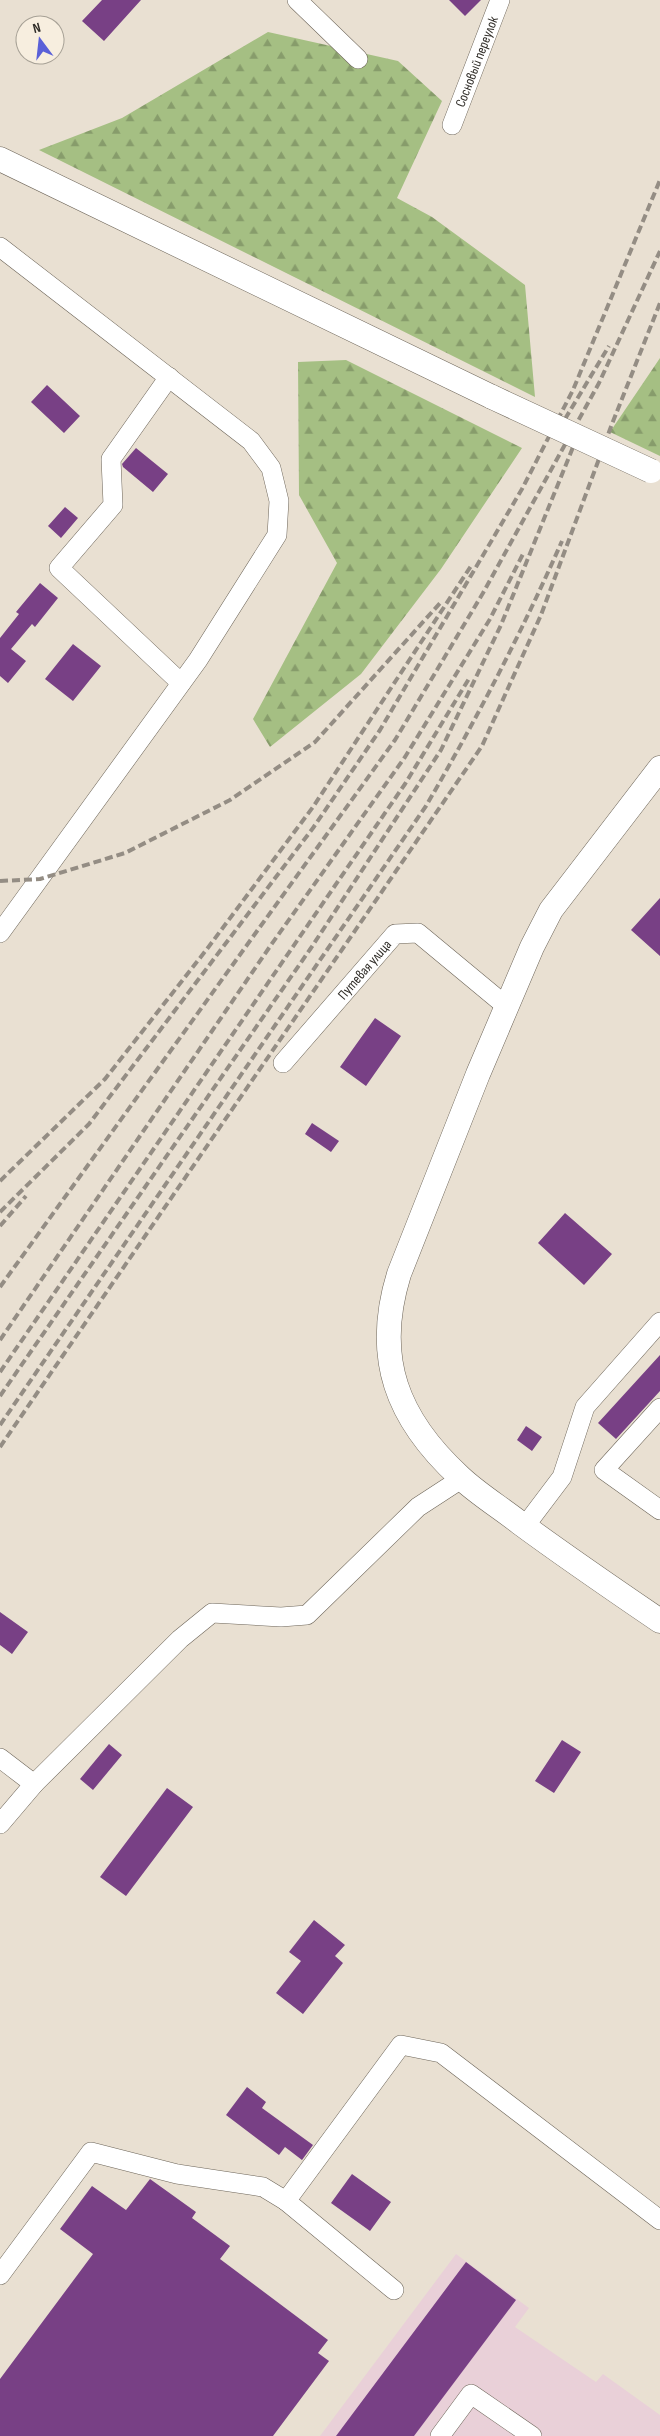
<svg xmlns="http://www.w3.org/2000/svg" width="660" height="2436" font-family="'Sofia Sans Condensed',sans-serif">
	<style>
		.industrial { fill: #e9d0d8 }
		.forest { fill: url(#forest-firs) }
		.building { fill: #784085 }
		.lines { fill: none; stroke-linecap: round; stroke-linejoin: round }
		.minor-casing { stroke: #6d6559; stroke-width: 20 }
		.major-casing { stroke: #6d6559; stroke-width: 25 }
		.minor { stroke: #fff; stroke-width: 19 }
		.major { stroke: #fff; stroke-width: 24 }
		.rail { stroke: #948d84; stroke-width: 4; stroke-dasharray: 8 4; stroke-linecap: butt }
		.major-bridge-casing { stroke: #6d6559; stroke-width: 25; stroke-linecap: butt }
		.major-bridge { stroke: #fff; stroke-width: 24 }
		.labels { text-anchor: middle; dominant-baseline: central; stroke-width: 5; stroke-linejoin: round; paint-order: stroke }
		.street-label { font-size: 14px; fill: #302d28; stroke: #f7eedf }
	</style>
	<defs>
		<pattern id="forest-firs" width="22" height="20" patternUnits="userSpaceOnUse" patternTransform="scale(1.25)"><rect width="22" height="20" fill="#a5bf83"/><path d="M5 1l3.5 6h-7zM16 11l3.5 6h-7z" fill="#879c6b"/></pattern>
	</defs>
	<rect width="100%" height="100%" fill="#e9e0d2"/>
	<path class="industrial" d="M456,2254L529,2308L515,2327L596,2382L603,2374L660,2415V2436H320Z"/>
	<path class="forest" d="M268,32L398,61L442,101L397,198L432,217L525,285L535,397L39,150L122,118Z
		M660,358V456L610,432Z
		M346,360L522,448L441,569L361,674L270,747L253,719L337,563L299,495L298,362Z"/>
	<path class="building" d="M102,0H141L104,41L82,21Z
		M449,0H481L465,16Z
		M47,385L80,416L64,433L31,402Z
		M136,448L168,474L153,492L123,467L122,464Z
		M65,507L78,518L61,538L48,526Z
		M40,583L58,598L35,627L32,624L11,649L26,661L8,683L0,676V638L19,614L16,612Z
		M73,644L101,666L73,701L45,679Z
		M660,898V956L631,930Z
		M375,1018L401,1036L366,1086L340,1067Z
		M312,1123L339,1141L331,1152L305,1134Z
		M565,1213L612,1254L584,1285L538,1243Z
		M660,1355V1391L616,1439L598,1423Z
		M526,1426L542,1437L532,1451L517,1440Z
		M0,1612L28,1632L12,1654L0,1645Z
		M562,1740L581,1752L554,1793L535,1781Z
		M109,1744L122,1755L93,1790L80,1779Z
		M167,1788L193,1807L126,1896L100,1877Z
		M314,1920L345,1945L335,1956L343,1963L303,2014L276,1993L301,1961L289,1952Z
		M247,2087L266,2102L262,2108L313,2145L302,2160L285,2147L279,2155L226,2115Z
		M352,2174L391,2202L370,2231L331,2203Z
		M150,2179L196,2212L192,2218L230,2246L220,2259L328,2340L318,2353L329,2361L273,2436H0V2379L93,2254L60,2229L92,2186L126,2210Z
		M466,2262L516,2300L414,2436H336Z"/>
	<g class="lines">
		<g class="minor-casing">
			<g id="minor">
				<path d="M297,0L358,59"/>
				<path id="s1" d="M452,125L500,0"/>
				<path d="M0,247L251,441L271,468L279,501L277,535L198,660L0,933"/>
				<path d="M169,377L111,459L113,505L59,568L181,683"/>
				<path id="s2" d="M283,1063L395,934L418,933L506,1006"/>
				<path d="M660,1408L604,1470L660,1510"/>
				<path d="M525,1526L562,1477L585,1407L660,1322"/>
				<path d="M0,1758L34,1784"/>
				<path d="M0,1824L34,1784L180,1639L212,1613L281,1617L307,1615L418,1507L461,1479"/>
				<path d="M286,2201L394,2290"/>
				<path d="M0,2275L91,2152L177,2174L263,2187L286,2201L401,2045L441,2053L660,2220"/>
				<path d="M440,2436L471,2394L532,2436"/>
			</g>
		</g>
		<g class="major-casing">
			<path id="major" d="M0,159L492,397
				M660,768L551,910L532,947L478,1074L399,1274C373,1358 397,1419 460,1477C478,1494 501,1508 520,1523C566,1557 613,1589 660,1621"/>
		</g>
		<use href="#minor" class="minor"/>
		<use href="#major" class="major"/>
		<path class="rail" d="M565,419L609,346
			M0,881L40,879L125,853L230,800L315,742L441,602
			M0,1181L105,1079L207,949L313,807L471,566
			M0,1212L89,1124L313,828L380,730L522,489L573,390L660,180
			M0,1226L26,1196
			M0,1287L395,740L483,593L599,383L660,251
			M0,1340L271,945L405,757L490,619L523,554
			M0,1372L405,784L470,677
			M0,1396L311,948L441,750L501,625L580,430
			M0,1425L426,806C476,720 522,632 562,541
			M0,1447L482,746L541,615L612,424L660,303"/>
		<g class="major-bridge-casing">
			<path id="major-bridge" d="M492,397L651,471"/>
		</g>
		<use href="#major-bridge" class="major-bridge"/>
	</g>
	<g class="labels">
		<g class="street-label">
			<text stroke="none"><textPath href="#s1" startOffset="68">Сосновый переулок</textPath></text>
			<text stroke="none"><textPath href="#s2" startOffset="124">Путевая улица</textPath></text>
		</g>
	</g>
	<g transform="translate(40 40) rotate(345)"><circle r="24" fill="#f7eedf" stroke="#a7a196"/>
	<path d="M0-4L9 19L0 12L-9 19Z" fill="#5a60d8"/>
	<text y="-8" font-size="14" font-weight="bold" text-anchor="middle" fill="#302d28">N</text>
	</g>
</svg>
